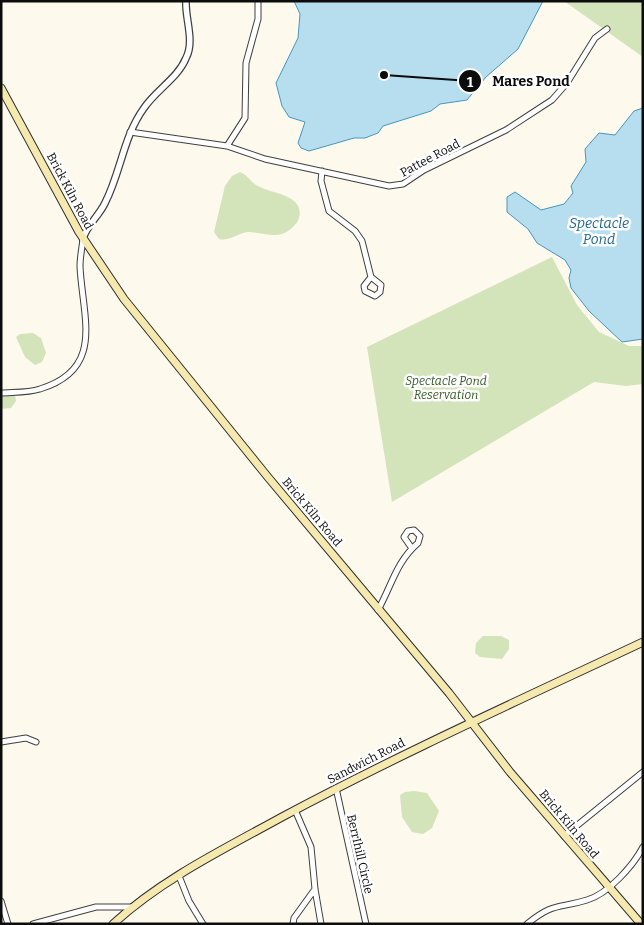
<svg xmlns="http://www.w3.org/2000/svg" width="644" height="925" font-family="Bitter,serif">
	<style>
		.green { fill: #d3e3ba }
		.water { fill: #b7deef; stroke: #4697be }
		.lines { fill: none; stroke-linecap: round; stroke-linejoin: round }
		.minor-casing { stroke: #3f3f3f; stroke-width: 7 }
		.tertiary-casing { stroke: #3f3f3f; stroke-width: 8 }
		.secondary-casing { stroke: #2e2e2e; stroke-width: 9 }
		.minor { stroke: #fff; stroke-width: 5 }
		.tertiary { stroke: #fff; stroke-width: 5.5 }
		.secondary { stroke: #f6e9af; stroke-width: 7 }
		.labels { text-anchor: middle; dominant-baseline: central; stroke-width: 5; stroke-linejoin: round; paint-order: stroke }
		.street-label { font-size: 12px; fill: #0c0c0c; stroke: #fff }
		.park-label { font-size: 12px; font-style: italic; fill: #335c24; stroke: #fff }
		.water-label { font-size: 14px; font-style: italic; fill: #23688f; stroke: #fff }
		.leader { fill: none; stroke: #0c0c0c; stroke-width: 2 }
		.callout-dot { fill: #0c0c0c; stroke: #fff; stroke-width: 2 }
		.mark-label { font-size: 15px; text-anchor: middle; font-weight: bold; fill: #fff }
		.callout-label { font-size: 14px; text-anchor: middle; font-weight: bold; fill: #0c0c0c; stroke: #fff; stroke-width: 5; stroke-linejoin: round; paint-order: stroke }
	</style>
	<rect width="100%" height="100%" fill="#fdf9ed"/>
	<path class="green" d="M564,1H643V57Z
		M240,172C248,175 251,183 258,186C271,194 305,194 299,218C297,225 288,232 282,234C272,237 258,232 248,232C238,233 228,242 219,239L214,232L225,186L232,176Z
		M552,257L577,305L599,332L629,346H643V384L626,386L594,382L392,502L367,347Z
		M33,333L41,338L46,353L42,362L35,365L25,357L16,337L20,334Z
		M15,395L16,401L11,408L1,409V397Z
		M483,636H501L509,640V649L502,659L480,657L475,653L476,643Z
		M414,791L427,793L439,811L432,828L423,834L412,832L402,817L400,795L405,792Z"/>
	<path class="water" d="M294,1H543L518,49L486,77L467,100L440,104L431,111L383,126L378,133L365,138H354L309,151L301,148L298,143L305,122L289,117L282,106L276,83L298,38L300,14Z
		M643,108V339L622,342L589,311L571,288L569,278L571,270L565,260L537,243L528,229L507,212V197L515,192L541,210L564,204L573,193L571,186L586,162L585,149L599,133L615,135L634,111Z"/>
	<g class="lines">
		<g class="minor-casing">
			<path id="minor" d="M130,132L227,146L265,159L389,186L403,184L424,170L506,130L552,100L567,83L595,38L607,29
				M227,146L245,118L246,63L258,19V1
				M322,171L321,181L329,211L355,231L362,241L371,277L381,285L380,292L375,296L365,291L364,286L371,277
				M1,393C13,392 28,393 40,389C106,369 82,316 80,266C80,257 82,248 83,239
				M378,610C392,585 396,562 418,543L420,536L414,530L408,531L404,537L411,547
				M1,742L26,738L36,742
				M336,788L366,924
				M295,810L311,847L315,889L321,924
				M564,836L643,772
				M179,876L189,901L203,924
				M1,901L8,924
				M33,924L96,907H131
				M293,924L294,918L315,889
				M527,924C554,902 558,909 587,900C608,894 633,866 643,847"/>
		</g>
		<g class="tertiary-casing">
			<path id="tertiary" d="M83,239C86,226 99,216 105,203C121,172 123,137 144,108C156,90 178,78 186,58C195,41 185,19 186,1"/>
		</g>
		<g class="secondary-casing">
			<path id="secondary" d="M1,88L79,232L124,299L267,476L449,693L510,772L641,924
				M113,924C162,879 224,849 282,817C400,754 522,699 643,642"/>
		</g>
		<use href="#minor" class="minor"/>
		<use href="#tertiary" class="tertiary"/>
		<use href="#secondary" class="secondary"/>
	</g>
	<g class="labels">
		<g class="street-label">
			<text transform="translate(430 158) rotate(-28)">Pattee Road</text>
			<text transform="translate(70 191) rotate(62)">Brick Kiln Road</text>
			<text transform="translate(312 512) rotate(50)">Brick Kiln Road</text>
			<text transform="translate(366 761) rotate(-27)">Sandwich Road</text>
			<text transform="translate(569 824) rotate(50)">Brick Kiln Road</text>
			<text transform="translate(360 854) rotate(77)">BerrIhill Circle</text>
		</g>
		<g class="park-label">
			<text x="446" y="381">Spectacle Pond<tspan x="446" dy="14">Reservation</tspan></text>
		</g>
		<g class="water-label">
			<text x="599" y="223">Spectacle<tspan x="599" dy="16">Pond</tspan></text>
		</g>
	</g>
	<path class="leader" d="M384 75L470 81"/>
	<g class="callout-dot">
		<circle cx="384" cy="75" r="5"/>
		<circle cx="470" cy="81" r="12"/>
	</g>
	<g class="mark-label">
		<text x="470" y="87">1</text>
	</g>
	<g class="callout-label">
		<text x="531" y="86">Mares Pond</text>
	</g>
	<rect width="644" height="925" fill="none" stroke="#0c0c0c" stroke-width="5"/>
</svg>
